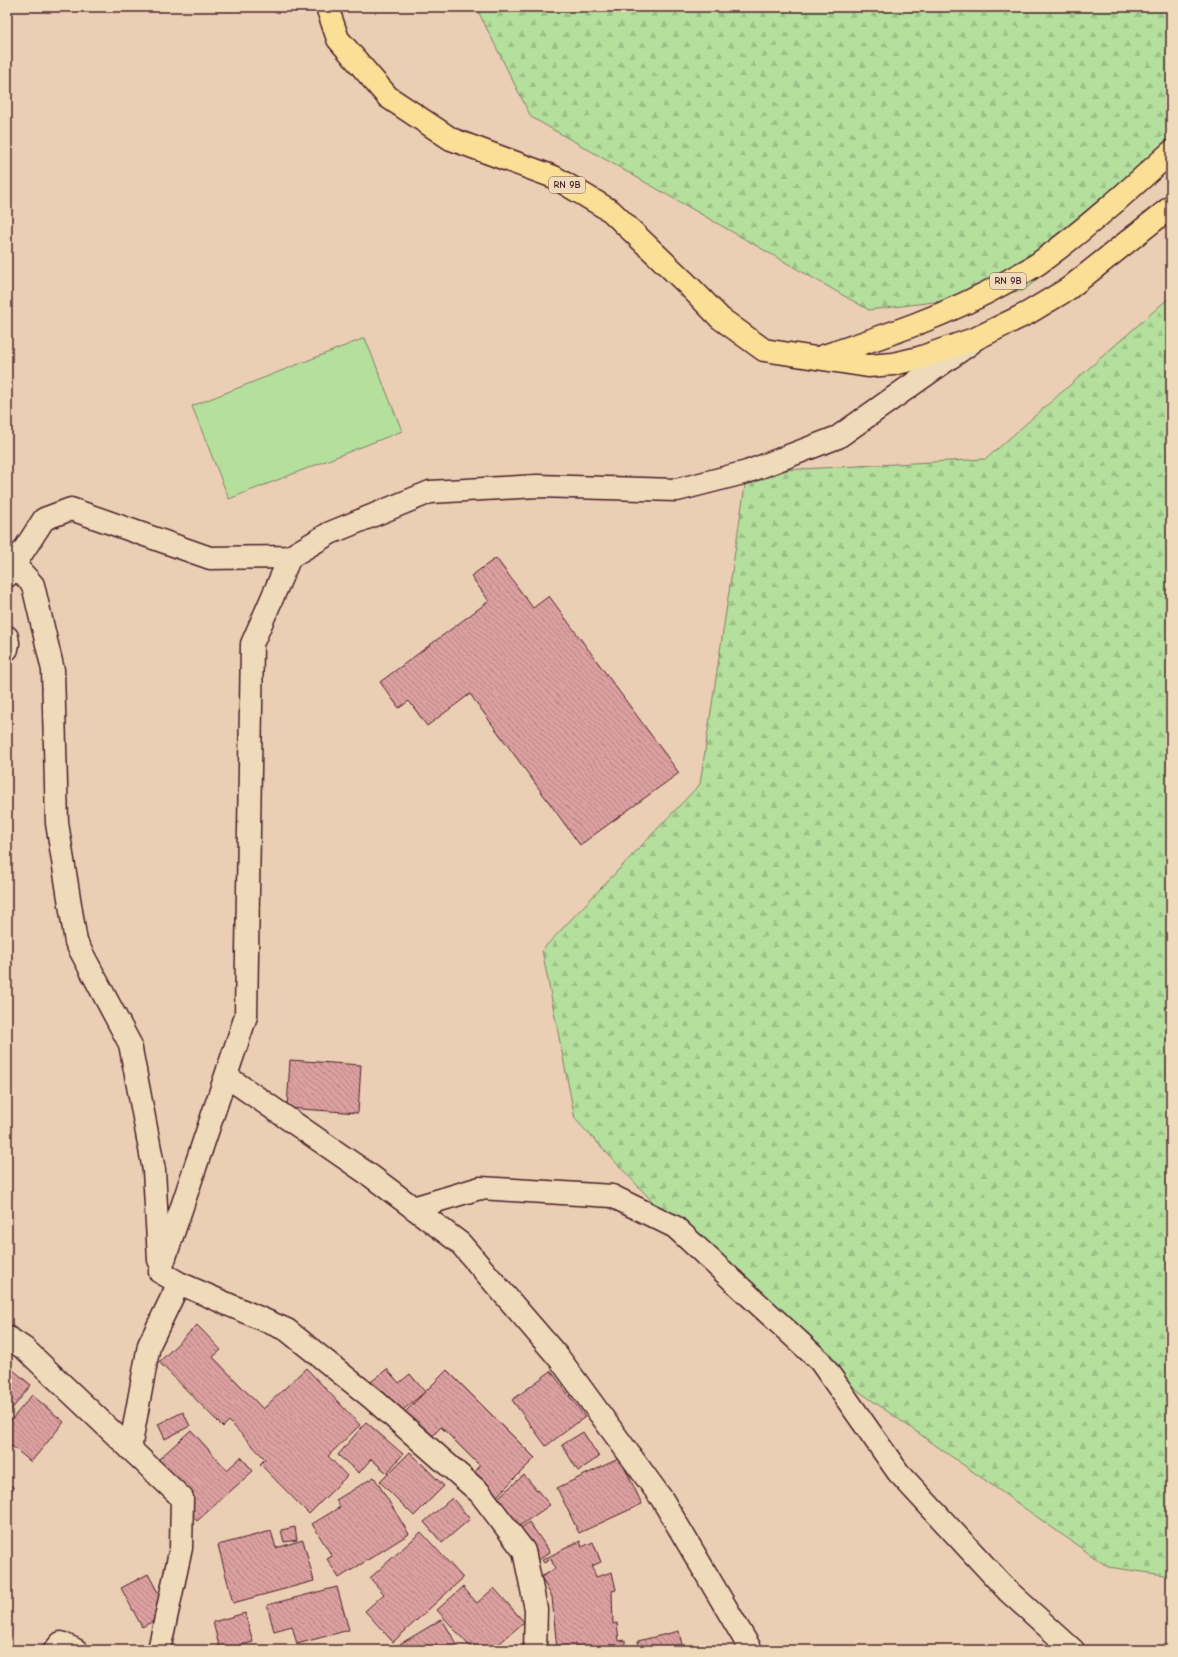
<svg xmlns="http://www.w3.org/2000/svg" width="1178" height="1657" font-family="'Comic Neue',sans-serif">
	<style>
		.forest { fill: url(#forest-firs); stroke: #7f7f64 }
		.green { fill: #b4df9d; stroke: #7f7f64 }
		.building { fill: url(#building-back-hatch); stroke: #4a1f2b }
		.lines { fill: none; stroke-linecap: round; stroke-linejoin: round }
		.street-casing { stroke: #4a1f2b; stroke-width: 25 }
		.primary-casing { stroke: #4a1f2b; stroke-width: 25 }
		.street { stroke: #efdbb9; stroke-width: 22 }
		.primary { stroke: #fadf96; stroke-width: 22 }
		.labels { text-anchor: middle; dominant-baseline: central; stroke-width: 3.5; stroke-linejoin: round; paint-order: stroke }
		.shield { fill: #efdbb9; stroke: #7c5756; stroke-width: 1 }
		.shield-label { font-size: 10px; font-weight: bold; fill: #4a1f2b }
	</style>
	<defs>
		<pattern id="forest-firs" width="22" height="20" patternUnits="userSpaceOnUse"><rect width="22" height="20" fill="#b4df9d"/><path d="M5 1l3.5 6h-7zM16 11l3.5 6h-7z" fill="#9cbf87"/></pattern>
		<pattern id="building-back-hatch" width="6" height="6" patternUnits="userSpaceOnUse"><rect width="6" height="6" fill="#dba09f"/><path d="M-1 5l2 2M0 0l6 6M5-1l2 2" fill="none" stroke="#b48282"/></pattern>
	</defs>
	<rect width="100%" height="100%" fill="#ebcfb4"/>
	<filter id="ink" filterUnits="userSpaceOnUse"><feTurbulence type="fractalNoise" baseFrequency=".025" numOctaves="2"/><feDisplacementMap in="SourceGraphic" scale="8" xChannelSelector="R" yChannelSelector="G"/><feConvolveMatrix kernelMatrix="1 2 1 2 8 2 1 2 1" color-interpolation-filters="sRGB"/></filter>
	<g filter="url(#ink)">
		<path class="forest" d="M476,7H1171V166L1023,291L869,310L531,117Z
			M1171,296V1576L1108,1567L775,1332L575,1119L542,950L700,784L747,472L986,459Z"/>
		<path class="green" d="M365,338L402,431L229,499L192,406Z"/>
		<path class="building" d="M496,558L533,608L549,596L679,773L580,845L470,694L427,726L409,701L399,708L380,682L489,601L471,576Z
			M290,1060L361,1065L358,1113L287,1108Z
			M197,1325L221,1350L213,1357L263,1409L306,1368L360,1425L328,1456L347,1476L309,1514L260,1464L265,1459L229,1421L223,1427L159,1362Z
			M7,1365L31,1385L7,1415Z
			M387,1369L399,1383L410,1374L425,1392L393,1418L366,1386Z
			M447,1370L535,1458L494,1499L471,1476L480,1466L441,1427L425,1444L399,1418Z
			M551,1371L585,1417L546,1446L512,1400Z
			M32,1395L64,1422L31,1462L12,1446L7,1452V1425Z
			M183,1412L190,1426L165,1439L158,1424Z
			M366,1422L403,1454L387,1473L371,1459L359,1473L338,1455Z
			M191,1430L227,1470L241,1457L253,1471L197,1521L149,1468Z
			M583,1432L599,1457L578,1471L562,1445Z
			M410,1452L444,1486L414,1516L380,1482Z
			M620,1458L642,1504L579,1533L557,1488Z
			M524,1475L550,1505L515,1529L494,1501Z
			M374,1477L409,1534L339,1578L327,1559L332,1556L312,1524L340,1507L336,1500Z
			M7,1482L14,1488L7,1495Z
			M452,1498L470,1519L442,1543L424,1522Z
			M529,1522L550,1552L530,1566L510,1536Z
			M295,1527L297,1540L284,1542L281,1530Z
			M271,1531L276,1548L303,1540L314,1581L233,1603L218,1545Z
			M421,1532L463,1578L393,1642L365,1611L384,1594L370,1578Z
			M580,1541L582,1547L593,1542L601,1562L592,1566L596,1577L612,1572L616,1590L612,1591L613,1624L617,1623L619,1641L625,1640V1650H557L552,1597L541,1577L555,1569L551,1559L544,1563L542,1560Z
			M148,1574L169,1613L142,1627L121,1588Z
			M337,1587L349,1630L297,1644L292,1626L274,1631L267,1605Z
			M463,1587L477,1603L494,1588L524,1622L492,1650H473L437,1610Z
			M245,1613L253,1642L220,1650L213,1622Z
			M442,1619L460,1650H390Z
			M679,1631L683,1650H640L638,1641Z
			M7,1644L14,1650H7Z"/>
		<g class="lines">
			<g class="street-casing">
				<path id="street" d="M14,564L33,585L53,670L57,823L76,942L130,1044L154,1170L159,1260
					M7,576L44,519L71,509L210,558L290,557L330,533L430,492L537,486L677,490L747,472L838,437L971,343
					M7,637L8,643L7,649
					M226,1076L371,1176L460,1243L559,1358L662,1499L751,1650
					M413,1208L480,1188L612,1196L675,1227L820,1361L898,1472L1008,1591L1073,1650
					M160,1272L246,1016L252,644L290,557
					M160,1272L179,1283L287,1330L373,1399L480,1493L524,1551L536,1609L535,1650
					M7,1337L25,1349L182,1498L181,1548L159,1650
					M130,1449L149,1345L179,1283
					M55,1650L61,1643L76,1650"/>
			</g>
			<g class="primary-casing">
				<path id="primary" d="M327,7L338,39L388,97L451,139L554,177L611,211L688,285L720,318L764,350L868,366L893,364L919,358L977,338L1028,313L1068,289L1171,207
					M821,357C885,336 949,315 1008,281C1018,275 1029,270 1039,263C1086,229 1129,190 1171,152"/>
			</g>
			<use href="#street" class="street"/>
			<use href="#primary" class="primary"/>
		</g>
	</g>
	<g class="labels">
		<g class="shield">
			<rect x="549" y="177" width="36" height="16" rx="3"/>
			<rect x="990" y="273" width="36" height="16" rx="3"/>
		</g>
		<g class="shield-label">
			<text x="567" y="185">RN 9B</text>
			<text x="1008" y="281">RN 9B</text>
		</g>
	</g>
	<rect width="1178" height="1657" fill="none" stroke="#efdbb9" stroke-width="24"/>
	<rect x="12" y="12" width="1154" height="1633" fill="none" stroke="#4a1f2b" stroke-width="1.5" filter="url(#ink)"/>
</svg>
